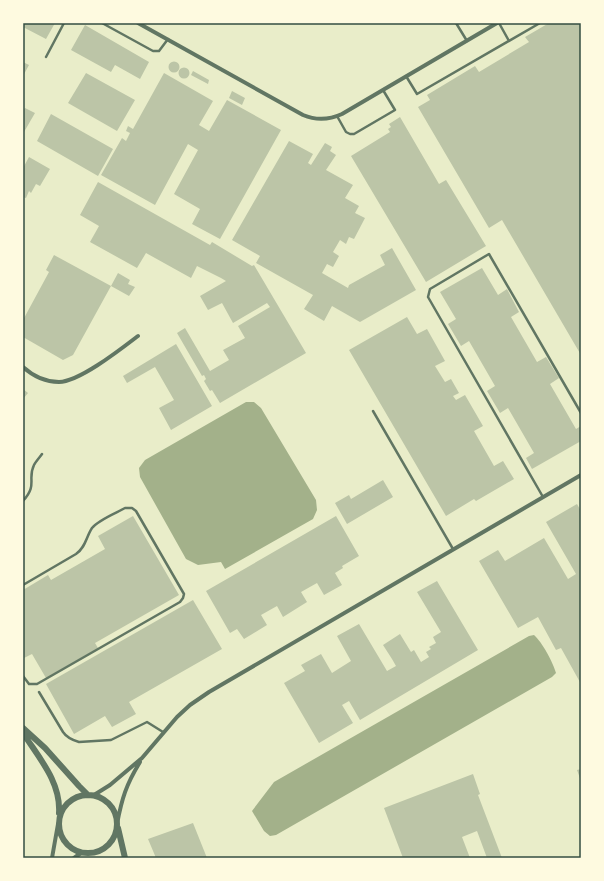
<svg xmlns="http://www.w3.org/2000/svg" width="604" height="881" font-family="Inter,sans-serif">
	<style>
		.water { fill: #a3b18a }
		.building { fill: #bcc5a7 }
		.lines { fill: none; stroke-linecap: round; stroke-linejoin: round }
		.service { stroke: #617663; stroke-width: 2.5 }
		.minor { stroke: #617663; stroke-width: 4 }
		.tertiary { stroke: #617663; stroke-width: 6 }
		.neatline { fill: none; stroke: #344e41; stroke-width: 1.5 }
	</style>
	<rect width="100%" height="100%" fill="#e9edc9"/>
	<path class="water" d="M246,402H254L261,408L316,500L317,510L313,519L225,569L221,562L198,565L186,559L140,477L139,468L145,460Z
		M534,635C542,642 553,662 556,673L552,677L276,835L270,836L264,831L252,811L274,782L529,636Z"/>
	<path class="building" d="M23,23H55L46,39L23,27Z
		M549,23H581V355L502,220L489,228L418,107L430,100L427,95L475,66L479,72L529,42L525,37Z
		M85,25L149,62L140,79L115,65L111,72L71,50Z
		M168.5 67a5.5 5.5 0 1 1 11 0a5.5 5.5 0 1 1-11 0Z
		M23,62L29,65L23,76Z
		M178.5 73a5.5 5.5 0 1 1 11 0a5.5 5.5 0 1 1-11 0Z
		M193,71L209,80L208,84L191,75Z
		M86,73L135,100L117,131L68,103Z
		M164,73L213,101L199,125L209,131L227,100L281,130L220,239L192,224L200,209L174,194L198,150L188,144L155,205L101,175L122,138L126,141L130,133L126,131L128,126L133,129Z
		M232,91L245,98L242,105L229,98Z
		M25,108L35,113L24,132H23V111Z
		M51,114L113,149L98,176L37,141Z
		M400,117L439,184L446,180L486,246L426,282L351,156L390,132L388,129L391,127L389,124Z
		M289,141L313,154L308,163L311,165L325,143L332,147L330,151L336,155L326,170L353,185L345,198L359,206L355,213L365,218L354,239L349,237L346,244L340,240L333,252L339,256L333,267L327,264L322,273L348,288L349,285L385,265L380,255L392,248L416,290L360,322L332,306L324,321L304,309L313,295L256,263L260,256L232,240Z
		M29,157L50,169L40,186L36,184L31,193L29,191L26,198L23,197V168Z
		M98,182L210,245L212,242L252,266L254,265L306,353L220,403L212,390L210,391L204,381L206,379L204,375L202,376L177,333L185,328L210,371L229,360L223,350L245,338L238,326L270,307L267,303L233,323L222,303L208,310L200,296L226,281L221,278L197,266L191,278L146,253L137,268L90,242L99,226L80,215Z
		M54,255L111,286L73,355L63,360L23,337V320L49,272L46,270Z
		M482,268L498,295L507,289L519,312L511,317L537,362L546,357L559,378L550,384L576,429L581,426V441L532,469L526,458L534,453L508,408L500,413L487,391L495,386L469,341L461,346L448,324L456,319L440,292Z
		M118,273L130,280L128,284L135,287L129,296L111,286Z
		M407,317L417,334L427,329L445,361L435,366L445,382L451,379L459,393L453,396L456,400L465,395L483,426L474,431L494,466L503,461L514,479L476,501L474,499L446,516L349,350Z
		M176,344L212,406L171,430L159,408L174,400L155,367L127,383L123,376Z
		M23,389L28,393L23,399Z
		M383,480L393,497L347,524L335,503L349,495L351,499Z
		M577,504L581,511V684L561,648L556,650L538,617L518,628L479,561L498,550L505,561L544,538L568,579L576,574L546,522Z
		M133,516L179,595L95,643L98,648L46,678L32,654L24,658L23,656V590L48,575L51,580L105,549L98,536Z
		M336,516L359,556L342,566L343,568L335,573L342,585L324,595L317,583L301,592L307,602L283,617L277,606L261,615L267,625L244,639L237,629L230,633L206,591Z
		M437,581L478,650L360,720L349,701L342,705L353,723L319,743L284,683L305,671L301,665L321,654L332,673L351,661L337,636L359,624L387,671L396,666L392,659L400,655L392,659L383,645L400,634L411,652L414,650L421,662L429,657L426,652L431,649L429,647L436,643L433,637L441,632L417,592Z
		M193,600L222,649L129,702L136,714L112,727L105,716L74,734L46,684Z
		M581,769V781L577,770Z
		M473,774L480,794L478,795L502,858H487L477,831L462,837L470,858H403L384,808Z
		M193,823L207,858H156L148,839Z"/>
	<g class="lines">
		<path class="service" d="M102,23L153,51H159L168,39
			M456,23L467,41
			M499,23L509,41
			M46,57L64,23
			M406,76L417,94L540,23
			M337,116L346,132L350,134H354L395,110L383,90
			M373,411L453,549
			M543,497L428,297L430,289L489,254L581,413
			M23,501C38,485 27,479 34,465C36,461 40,457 42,454
			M23,585L76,554C86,547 86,537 92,528C98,520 116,513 125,508H132L136,511L184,594L183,598L180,602L37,684H29L23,676
			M39,692L63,732C67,738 72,740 79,742L111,740L147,722L163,732"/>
		<path class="minor" d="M138,23L303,115C317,121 329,120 342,114L497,23
			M23,367C33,376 45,382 59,382C79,382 121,349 138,336
			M94,795L110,785L142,758L177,717L190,705L209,692L581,475
			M117,824C122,798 126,785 140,762
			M52,858L58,824
			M74,858L81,853"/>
		<path class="tertiary" d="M23,728L45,748L79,786L88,795
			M23,733C39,758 61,782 59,813
			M59 824a29 29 0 1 1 58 0a29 29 0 1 1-58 0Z
			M118,828L125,858"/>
	</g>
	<rect width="604" height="881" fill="none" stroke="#fefae0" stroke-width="48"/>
	<rect x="24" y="24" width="556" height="833" class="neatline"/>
</svg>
